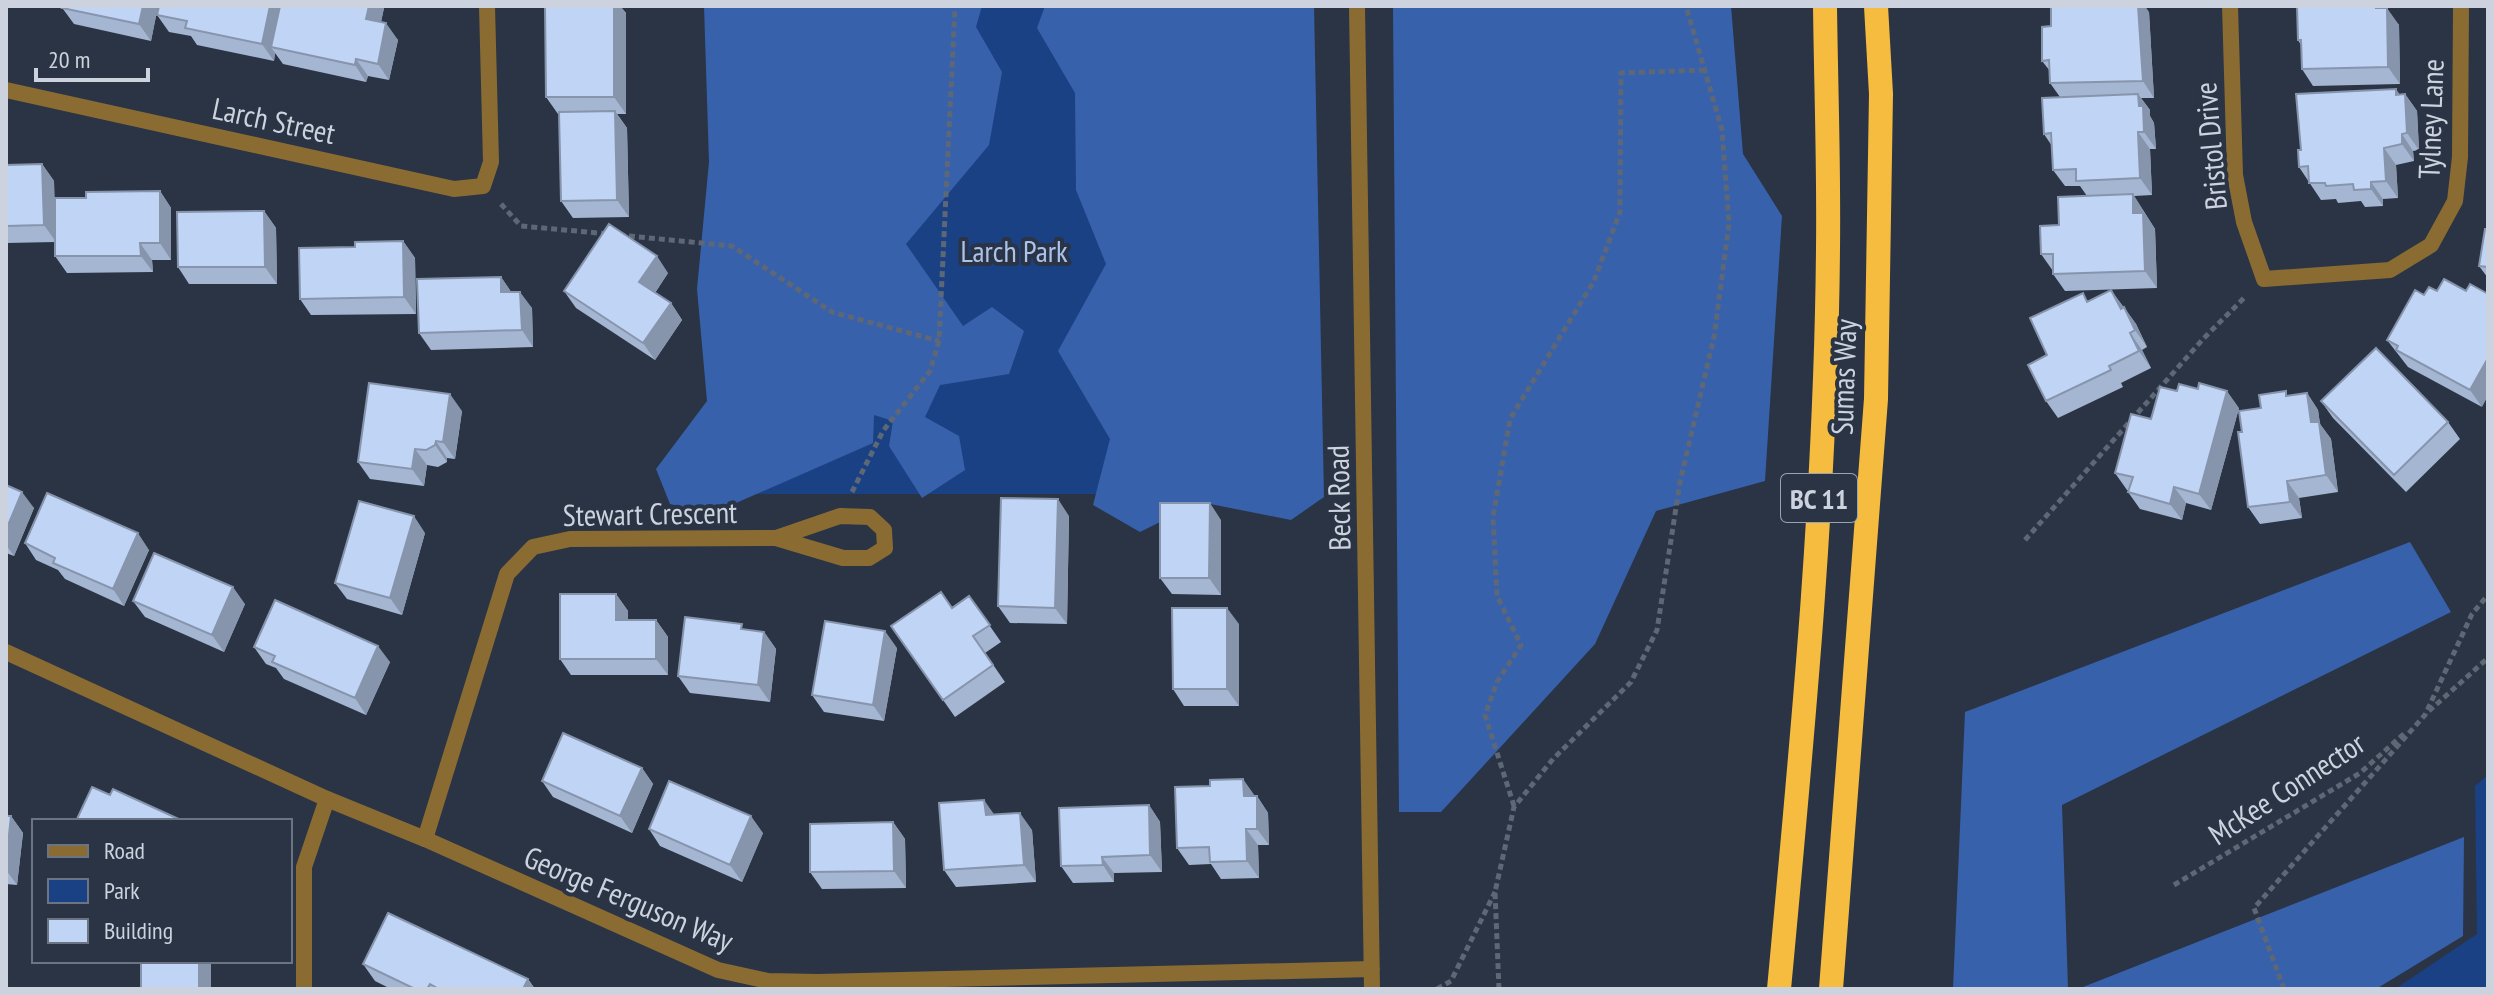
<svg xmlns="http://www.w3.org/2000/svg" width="2494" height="995" font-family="'PT Sans Narrow',sans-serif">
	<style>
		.green { fill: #1b4185 }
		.forest { fill: #3861ac }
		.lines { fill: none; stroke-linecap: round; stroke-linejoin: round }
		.path { stroke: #5e6776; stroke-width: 5; stroke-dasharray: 6 4; stroke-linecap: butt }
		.minor { stroke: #8a6c33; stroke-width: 16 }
		.tertiary { stroke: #8a6c33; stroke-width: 16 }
		.motorway { stroke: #f6bc3f; stroke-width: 24 }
		.wall { fill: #a5b6d3 }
		.shaded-wall { fill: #8694ac }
		.building { fill: #c0d4f5; stroke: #8694ac; stroke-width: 2 }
		.labels { text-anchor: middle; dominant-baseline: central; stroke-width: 8; stroke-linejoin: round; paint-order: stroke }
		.shield { fill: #2a3444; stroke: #9ba3b0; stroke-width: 2 }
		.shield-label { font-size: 28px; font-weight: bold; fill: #ccd3de }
		.street-label { font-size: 30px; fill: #ccd3de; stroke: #2a3444 }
		.park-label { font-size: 30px; fill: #abc3eb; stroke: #2a3444 }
	</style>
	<rect width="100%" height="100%" fill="#2a3444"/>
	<path class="green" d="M718,6H1306L1309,494H723Z
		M2488,775V989H2395L2477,934L2475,786Z"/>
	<path class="forest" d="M704,6H982L976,27L1002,72L989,145L906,244L963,326L992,307L1024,331L1009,374L940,385L925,417L959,436L965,470L922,498L889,446L893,421L874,415L873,443L711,514L670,504L656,469L707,401L697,289L709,162Z
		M1045,6H1314L1324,497L1291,520L1200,502L1140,532L1093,505L1110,439L1058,351L1106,264L1076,190L1075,93L1037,28Z
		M1393,6H1731L1743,154L1782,216L1765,481L1656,511L1595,644L1441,812H1399Z
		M2410,542L2451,612L2062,805L2068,989H1953L1965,712Z
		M2464,837L2463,936L2376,989H2078Z"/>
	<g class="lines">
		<path class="path" d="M501,204L521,226L609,234
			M619,235L732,246L832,312L939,341
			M852,492L883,431L930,371L939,341L955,6
			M2025,540L2204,338L2246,296
			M2429,711L2488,658
			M1514,806L1485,715L1497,682L1521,645L1497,596L1493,517L1510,419L1594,281L1620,212L1621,73L1706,70
			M2174,885L2360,773L2407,731
			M1437,989L1451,981L1495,892
			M1499,989L1495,892L1514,807L1553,759L1631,682L1657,630L1680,482L1714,337L1729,224L1722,130L1686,6
			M2284,989L2254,908L2425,715L2472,614L2488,595"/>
		<path class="minor" d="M2230,6L2235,175L2244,222L2264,279L2390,270L2431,245L2455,201L2460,157L2461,6
			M6,90L454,189L483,186L491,162L487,6
			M425,839L507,574L533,547L570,539L776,538L840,516L870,517L884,530L885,548L869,558H843L776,538
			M304,989V867L327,799"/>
		<path class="tertiary" d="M1357,6L1372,989
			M6,652L327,799L425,839L718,970L768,981L818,982L1372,969"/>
		<path class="motorway" d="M1779,989C1802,742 1826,495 1828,248C1829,167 1826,86 1825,6
			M1831,989L1876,399L1881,94L1876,6"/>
	</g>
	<path class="wall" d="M53,6H158L151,41L74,24L63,9Z
		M545,6H665L621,7L626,13V114H617L627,128L629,217L573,218L561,201L559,114H558L546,97Z
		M2382,6L2399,25L2400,84L2313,86L2302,69L2301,45L2298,40Z
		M384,8L381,22L398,40L389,80L368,76L366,82L283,64L275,53L274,61L197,45L191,36L169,32L157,15Z
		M2149,12L2154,98H2141L2150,110V116L2154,123L2156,149H2150L2152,195L2134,196L2155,229L2157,288L2065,291L2053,274V271L2041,254L2059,225L2087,196L2080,186H2065L2053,170L2052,146L2044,134L2060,97L2050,83V71L2042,61Z
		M2405,94L2417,111L2419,150L2413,151L2414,161L2396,165L2398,198L2383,199V206L2365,207L2361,201L2338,203L2336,199L2321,200L2299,167L2301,150L2400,95Z
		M42,164L54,181L55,232L86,198L160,191L171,208V260H152L153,272L67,273L55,256V242L6,243V165Z
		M264,211L276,228L277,284H189L178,267Z
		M2488,229V278L2479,266Z
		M403,241L415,258L416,314L311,315L300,299L355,247Z
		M668,273L655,293L671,303L682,320L655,360L576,308L564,291Z
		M501,277L511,292L532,308L533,347L431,350L419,333Z
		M2111,290L2136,324L2147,347L2142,350L2151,368L2121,383L2123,387L2058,418L2046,401L2047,355L2088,301Z
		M2424,295L2482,407L2408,367L2387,340Z
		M2307,393L2318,410L2320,424L2331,439L2338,492L2299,498L2302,518L2260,524L2248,507L2242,432L2261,408L2289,396Z
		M2321,401L2448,422L2460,439L2406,492L2333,418Z
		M2239,408L2211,510L2186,503L2182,520L2140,509L2128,492L2129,490H2127L2115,473L2151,419Z
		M462,411L455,459L447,458V462L438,467L427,465L424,486L370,479L358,462Z
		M6,485L34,508L14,556L6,553Z
		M1069,516L1067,624L1010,623L998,606Z
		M1221,520V595L1172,594L1160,578Z
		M425,533L402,615L347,599L335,583Z
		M25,543L149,550L124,606L65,579L58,570L36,560Z
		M616,594L628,611V620H656L668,637V675H571L560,659Z
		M969,596L1001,642L985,653L1005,682L955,717L891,626L952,607Z
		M133,601L245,604L224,652L145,617Z
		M1239,624V706H1184L1173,689Z
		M746,630L764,632L776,649L770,702L690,693L678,676Z
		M254,647L390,662L366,715L284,679L276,668L266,664Z
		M897,648L884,721L824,712L812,695Z
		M642,768L653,784L632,833L553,797L542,781Z
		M1255,796H1257L1268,813L1269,845H1258L1259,878L1221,879L1211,864L1189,865L1177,848Z
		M1149,805L1160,822L1162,872L1114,873V882L1073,883L1061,866Z
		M994,814L1032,830L1036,882L956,887L944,870Z
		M6,816H11L23,833L17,885L6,884Z
		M893,822L905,839L906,888L822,889L810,872Z
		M649,829L763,833L742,882L660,846Z
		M363,964L528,979L535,989H391L375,981Z"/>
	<path class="shaded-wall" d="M143,6H158L151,41L139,24Z
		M270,6H286L271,47L275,53L274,61L262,44Z
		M369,6H382L384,8L378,36L366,19Z
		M614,6H620L626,13V114L614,97Z
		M2138,6H2145L2149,12L2154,98L2143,81Z
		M2376,6H2382L2387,12V8L2399,25L2400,84L2388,67Z
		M386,23L398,40L389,80L378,64Z
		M356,59L368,76L366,82L355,65Z
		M2396,89L2405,102V94L2417,111L2419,150L2407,133L2396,95Z
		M2138,94L2150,110V116L2154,123L2156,149L2144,132L2139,106Z
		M615,111L627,128L629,217L617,200Z
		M2138,132L2150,149L2152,195L2140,178Z
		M2402,134L2413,151L2414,161L2402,144Z
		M2384,148L2396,165L2398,198L2386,181Z
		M42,164L54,181L56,242L44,225Z
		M2371,182L2383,199V206L2371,189Z
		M160,191L171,208V260L160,243Z
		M2133,194L2155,229L2157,288L2145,271L2133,213Z
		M264,211L276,228L277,284L265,267Z
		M403,241L415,258L416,314L404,297Z
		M140,243L152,260L153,272L141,256Z
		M657,256L668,273L651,299L639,282Z
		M501,277L512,293L501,292Z
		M2111,290L2123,307L2132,326L2121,309Z
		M520,292L532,308L533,347L522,330Z
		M671,303L682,320L655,360L643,343Z
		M2124,307L2136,324L2147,347L2135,330Z
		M2130,333L2142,350L2151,368L2139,351Z
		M2488,358V396L2482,407L2470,390Z
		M2227,391L2239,408L2211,510L2199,494Z
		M2307,393L2318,410L2320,424L2331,439L2338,492L2326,475L2311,422Z
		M450,394L462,411L455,459L443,442Z
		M436,441L447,458V462L435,445Z
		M415,449L427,465L424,486L412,469Z
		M2287,481L2299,498L2302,518L2290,502Z
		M2174,487L2186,503L2182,520L2170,504Z
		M22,492L34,508L14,556L6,545V530Z
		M1058,499L1069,516L1067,624L1055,608Z
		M1210,503L1221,520V595L1209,578Z
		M414,516L425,533L402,615L390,598Z
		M138,533L149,550L124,606L113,589Z
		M233,587L245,604L224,652L212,635Z
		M616,594L628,611V637L616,620Z
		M1227,608L1239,624V706L1227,689Z
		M656,620L668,637V675L656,659Z
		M885,631L897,648L884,721L873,705Z
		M764,632L776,649L770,702L758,685Z
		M378,646L390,662L366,715L355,698Z
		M642,768L653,784L632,833L620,816Z
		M1243,779L1255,796V813L1244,796Z
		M1257,796L1268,813L1269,845L1257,829Z
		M984,800L996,817L986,815Z
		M1149,805L1160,822L1162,872L1150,855Z
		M1020,813L1032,830L1036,882L1024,865Z
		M11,816L23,833L17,885L6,870Z
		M751,816L763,833L742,882L730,865Z
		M893,822L905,839L906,888L894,871Z
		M1246,829L1258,845L1259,878L1247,861Z
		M1102,857L1114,873V882L1103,865Z
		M199,961H211V989H199Z
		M528,979L535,989H523Z"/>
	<path class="building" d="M62,6H143L139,24L62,8Z
		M159,6H270L262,44L185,28L187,21L157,15Z
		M280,6H369L366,19L386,23L378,64L356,59L355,65L271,47Z
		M545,6H614V97H546Z
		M2051,6H2138L2143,81L2050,83L2049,60L2042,61V27L2051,26Z
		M2297,6H2376V8H2387L2388,67L2302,69L2301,40H2298Z
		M2396,89V95L2405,94L2407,133L2402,134V144L2384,148L2386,181L2371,182V189L2354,190L2353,184L2326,186L2325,183H2309L2308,166L2299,167L2298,150H2301L2296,94Z
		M2138,94L2139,106H2143L2144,132H2138L2140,178L2076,181V169L2053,170L2051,133L2044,134L2042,98Z
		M615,111L617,200L561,201L559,112Z
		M42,164L44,225L6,226V165Z
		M160,191V243H140L141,256H55V198H86V192Z
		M2133,194V213H2143L2145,271L2053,274V254H2041L2040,226L2059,225L2058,197Z
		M264,211L265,267H178L177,212Z
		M609,224L657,256L639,282L671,303L643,343L564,291Z
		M2485,229H2488V267L2479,266Z
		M403,241L404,297L300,299L299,248L355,247V242Z
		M501,277V292H520L522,330L419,333L417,279Z
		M2444,279L2466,291L2470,284L2488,294V358L2470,390L2396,350L2398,346L2387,340L2415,290L2424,295L2429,287L2437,291Z
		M2111,290L2121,309L2124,307L2135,330L2130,333L2139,351L2109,366L2111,370L2046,401L2028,365L2047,355L2030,318L2083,293L2087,302Z
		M2376,348L2448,422L2394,475L2321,401Z
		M369,383L450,394L443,442L436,441L435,445L426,450L415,449L412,469L358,462Z
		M2199,383L2227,391L2199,494L2174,487L2170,504L2128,492L2133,477L2115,473L2131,414L2151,419L2160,387L2177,391L2179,384L2198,389Z
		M2286,391V396L2307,393L2311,422H2319L2326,475L2287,481L2290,502L2248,507L2238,432H2242L2239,411L2261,408L2259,395Z
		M6,485L22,492L6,530Z
		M47,493L138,533L113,589L53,563L55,558L25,543Z
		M1001,498L1058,499L1055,608L998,606Z
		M359,501L414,516L390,598L335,583Z
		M1160,503H1210L1209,578H1160Z
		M154,553L233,587L212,635L133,601Z
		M941,592L952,608L969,596L990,625L973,636L993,665L943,700L891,626Z
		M560,594H616V620H656V659H560Z
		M275,600L378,646L355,698L272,662L275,656L254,647Z
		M1172,608H1227V689H1173Z
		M685,617L742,624L741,629L764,632L758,685L678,676Z
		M825,621L885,631L873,705L812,695Z
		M563,733L642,768L620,816L542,781Z
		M1243,779L1244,796H1257V829H1246L1247,861L1210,862L1209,847L1177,848L1175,787L1210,786V780Z
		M669,781L751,816L730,865L649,829Z
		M92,787L110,795L113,789L183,821H76Z
		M984,800L986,815L1020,813L1024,865L944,870L939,803Z
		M1149,805L1150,855L1102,857L1103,865L1061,866L1059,808Z
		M6,816H11L6,862Z
		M893,822L894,871L810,872V824Z
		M388,913L528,979L523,989H439L430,984L427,989H415L363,964Z
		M141,961H199V989H141Z"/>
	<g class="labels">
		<rect class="shield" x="1781" y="474" width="76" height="48" rx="6"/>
		<g class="shield-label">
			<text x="1819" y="498">BC 11</text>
		</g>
		<g class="street-label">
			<text transform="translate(2430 119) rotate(-88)">Tylney Lane</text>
			<text transform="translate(274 120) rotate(12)">Larch Street</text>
			<text transform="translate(2210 146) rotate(-95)">Bristol Drive</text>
			<text transform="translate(1843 377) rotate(-88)">Sumas Way</text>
			<text transform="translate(1338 498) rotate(-91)">Beck Road</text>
			<text transform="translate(650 513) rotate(-1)">Stewart Crescent</text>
			<text transform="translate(2286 788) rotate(-33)">McKee Connector</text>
			<text transform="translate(629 898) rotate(23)">George Ferguson Way</text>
		</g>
		<g class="park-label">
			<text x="1014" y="250">Larch Park</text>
		</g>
	</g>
	<rect width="2494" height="995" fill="none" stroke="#ccd3de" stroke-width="16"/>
	<rect x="32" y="819" width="260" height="144" fill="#2a3444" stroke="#6b7482" stroke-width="2"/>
	<rect x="48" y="845" width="40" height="12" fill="#8a6c33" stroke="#6b7482" stroke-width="2"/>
	<text x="104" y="859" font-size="24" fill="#ccd3de">Road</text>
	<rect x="48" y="879" width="40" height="24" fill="#1b4185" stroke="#6b7482" stroke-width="2"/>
	<text x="104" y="899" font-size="24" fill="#ccd3de">Park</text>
	<rect x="48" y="919" width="40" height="24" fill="#c0d4f5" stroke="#6b7482" stroke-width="2"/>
	<text x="104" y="939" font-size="24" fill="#ccd3de">Building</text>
	<path d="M36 68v12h112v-12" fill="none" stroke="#ccd3de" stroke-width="4"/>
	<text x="48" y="68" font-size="24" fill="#ccd3de" stroke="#2a3444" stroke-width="6" paint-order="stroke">20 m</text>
</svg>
